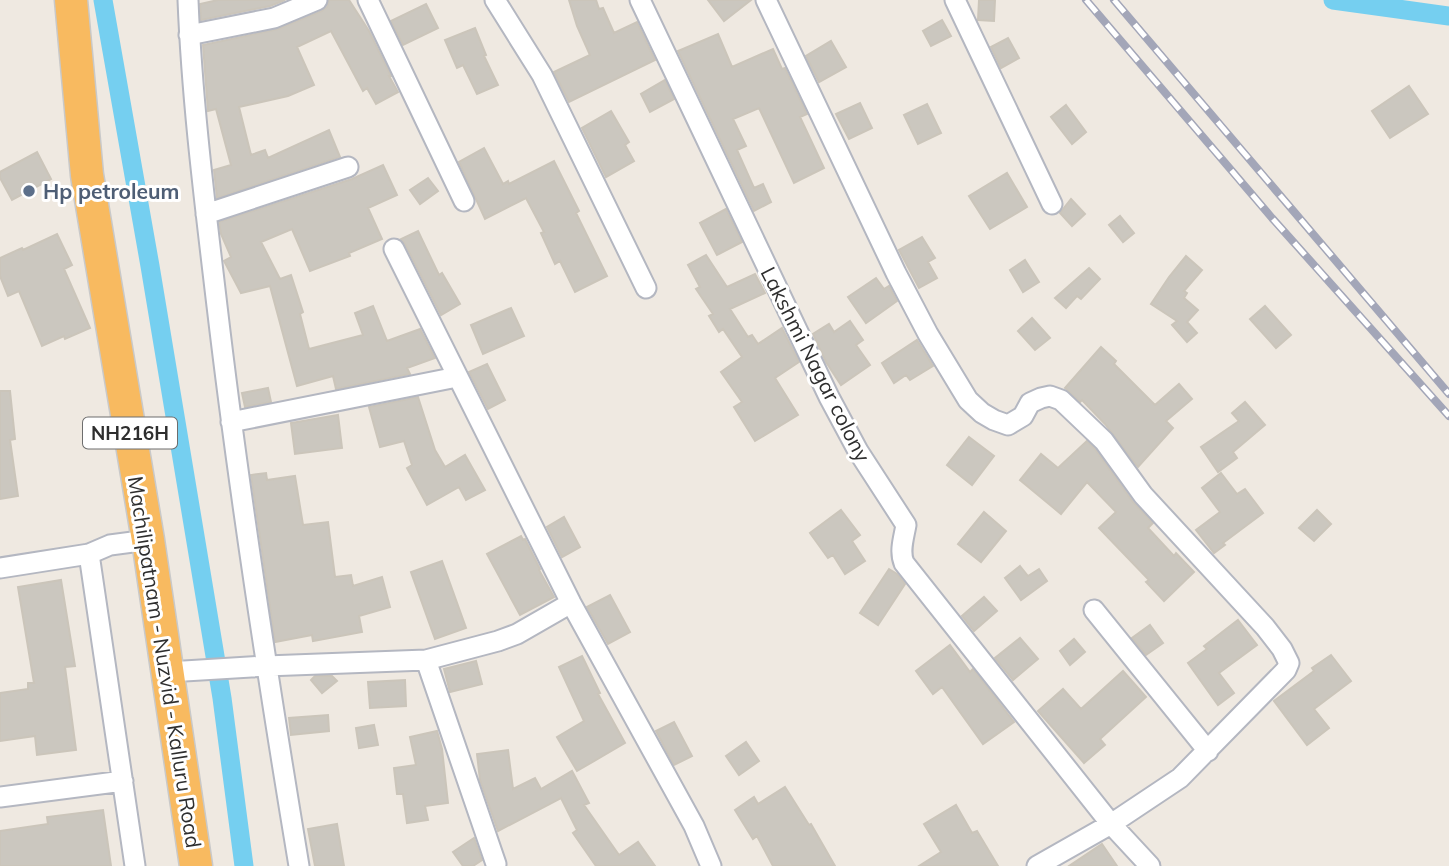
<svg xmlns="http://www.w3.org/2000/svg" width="1449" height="866" font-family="Mulish,sans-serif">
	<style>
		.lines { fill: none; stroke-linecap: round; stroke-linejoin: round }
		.canal { stroke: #75cff0; stroke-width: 19 }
		.building { fill: #cbc7bf; stroke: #cbc5ba; stroke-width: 2 }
		.minor-casing { stroke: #b4b7c1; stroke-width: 23 }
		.trunk-casing { stroke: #c9c9c9; stroke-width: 35 }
		.minor { stroke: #fff; stroke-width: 19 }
		.trunk { stroke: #f8ba60; stroke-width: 32 }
		.rail-casing { stroke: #a3a6b8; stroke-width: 8 }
		.rail { stroke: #fff; stroke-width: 5; stroke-dasharray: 16; stroke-linecap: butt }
		.service-dot { fill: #5c6f8a; stroke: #fff; stroke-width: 2.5 }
		.labels { text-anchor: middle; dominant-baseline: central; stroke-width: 6; stroke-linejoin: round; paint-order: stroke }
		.shield { fill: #fff; stroke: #6d6d6d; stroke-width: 2 }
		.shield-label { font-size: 19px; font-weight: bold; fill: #2e2e2e }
		.service-label { font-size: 21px; font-weight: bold; fill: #4e5e75; stroke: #fff; text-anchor: start }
		.street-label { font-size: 21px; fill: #2e2e2e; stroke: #fff }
	</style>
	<rect width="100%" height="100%" fill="#efe9e1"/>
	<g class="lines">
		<path class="canal" d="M103,0L150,266L222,698L244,866
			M1333,0L1449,16"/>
	</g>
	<path class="building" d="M218,0H285L270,6L201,20L200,4Z
		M329,0H349L369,31L391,76H389L398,92L376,104L367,88L363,91L331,31L297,47L314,85L288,96L239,107L251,155L265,150L268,158L329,130L340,157L217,198L214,170L231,165L216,109L208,111L203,45L278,29L322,11L327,7Z
		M569,0H596L599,9L603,8L614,33L637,22L655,60L569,102L554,72L590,55L577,26Z
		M708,0H751L724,21Z
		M979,0H995L994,21L978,20Z
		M426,4L438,28L403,45L391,21Z
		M942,20L951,36L931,46L923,31Z
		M475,28L486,55L484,56L498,85L477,94L463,65L457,68L445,40Z
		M718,34L732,67L773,49L782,69L785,68L807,114L800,117L824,168L794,183L759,108L733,119L746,146L737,150L754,188L763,184L771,202L754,211L678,51Z
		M1008,38L1019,58L1001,68L991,47Z
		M831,41L846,67L819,82L806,56Z
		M665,80L674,99L650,112L641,94Z
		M1409,86L1428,114L1390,138L1372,111Z
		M860,103L872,128L849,139L836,114Z
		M927,104L941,133L918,144L904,115Z
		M1066,105L1086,132L1072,144L1051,117Z
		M611,111L629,142L625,145L634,161L606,177L582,128Z
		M484,148L503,184L508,181L509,184L554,161L579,211L576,213L607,276L575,292L560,261L555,264L541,233L544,232L526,198L485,219L459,162Z
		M37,152L51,179L12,200L0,178V172Z
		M383,165L397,195L368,208L382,239L349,253L350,256L310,271L292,229L261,242L280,279L291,275L303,312L300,314L309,349L363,335L355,313L373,306L387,341L420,329L435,358L407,368L410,374L336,389L333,376L297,386L270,286L241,293L224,261L231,257L221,234L219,222L352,179Z
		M1007,173L1027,207L990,229L969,196Z
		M428,178L438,191L420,204L410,190Z
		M1071,199L1085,214L1072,226L1060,213Z
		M726,209L742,242L717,255L700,223Z
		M1120,216L1134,233L1123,242L1109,225Z
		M418,231L439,275L442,273L460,304L441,315L405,244L401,239Z
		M57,234L72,265L64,269L90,328L65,339L64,336L42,346L19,291L8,296L0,276V258L22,248L23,250Z
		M922,237L935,258L928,262L937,278L919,288L899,250Z
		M706,255L727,287L755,274L765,293L730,309L748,337L752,335L758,344L782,328L799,362L775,378L798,415L755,441L734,407L742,402L721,372L742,357L723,329L719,332L709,316L713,314L696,289L700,287L688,265Z
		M1186,256L1202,270L1184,291L1187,293L1184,298L1198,310L1187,322L1197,333L1187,342L1172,325L1177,321L1151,304L1169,277Z
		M1025,260L1039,282L1023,292L1010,270Z
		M1089,268L1100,279L1081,299L1077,296L1066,308L1055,298Z
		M876,278L884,289L889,286L897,301L866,323L848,297Z
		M1265,306L1291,335L1276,348L1250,319Z
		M511,308L524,336L483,354L471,325Z
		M1032,318L1050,338L1035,350L1018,331Z
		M850,321L863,340L856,345L870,365L841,385L826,362L813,334L829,324L834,332Z
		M917,340L933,366L910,380L906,375L894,383L882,363Z
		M1101,347L1116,361L1114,364L1155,405L1179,384L1192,399L1166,421L1173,428L1138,467L1105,424L1082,400L1080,402L1065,388Z
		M487,364L505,400L488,409L469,372Z
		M268,388L271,402L245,407L242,393Z
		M0,391H10L15,439L10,440L18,496L0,499Z
		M418,397L435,450L445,467L465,455L485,490L466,500L459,487L427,505L407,468L412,465L404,441L380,447L369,407Z
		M1245,402L1265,425L1233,452L1237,458L1218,472L1201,447L1239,421L1232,413Z
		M338,415L342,448L295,454L291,423Z
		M969,437L994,456L972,485L947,465Z
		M1087,441L1095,449L1133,502L1153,523L1148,528L1174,556L1176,553L1194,572L1164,601L1146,582L1149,580L1099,528L1116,512L1087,482L1061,514L1020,480L1041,454L1058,468Z
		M266,473L267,480L295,476L303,525L328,522L335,577L351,575L353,586L382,577L390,607L359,616L362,632L313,641L312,635L275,642L251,475Z
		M1221,473L1237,494L1245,489L1263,513L1223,543L1225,545L1214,553L1196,530L1220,512L1202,488Z
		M841,510L860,535L852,541L865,561L845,574L833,555L828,558L810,533Z
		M1317,510L1331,524L1314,541L1299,528Z
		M984,512L1006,531L981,562L958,544Z
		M564,517L580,547L562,557L547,527Z
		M521,536L523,540L525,539L540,569L539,570L554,597L520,615L487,554Z
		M442,561L466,628L435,639L411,572Z
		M1020,566L1028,576L1039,569L1047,581L1021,600L1005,578Z
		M889,569L897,574L905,584L878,625L860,613Z
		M61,580L75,666L65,667L76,750L37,755L35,736L0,741V693L28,689V683H34L18,587Z
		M610,595L630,632L608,644L587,607Z
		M984,597L997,611L974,631L962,616Z
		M1238,620L1257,645L1219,673L1234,693L1218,705L1188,663L1207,649L1204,646Z
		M1150,625L1163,643L1146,655L1132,638Z
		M1020,638L1038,659L1013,680L995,658Z
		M1074,639L1085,652L1070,665L1060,651Z
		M950,645L970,672L973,669L1014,722L983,744L942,687L933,694L916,671Z
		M1331,655L1351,681L1314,709L1329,728L1307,745L1274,701L1314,671L1312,668Z
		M582,656L600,693L598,694L625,743L577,771L557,737L584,721L559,667Z
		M476,661L482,684L450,692L444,669Z
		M1123,671L1146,697L1100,739L1105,745L1084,763L1038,711L1063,689L1081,709Z
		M315,676H332L337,681L322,693L311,680Z
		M405,680L406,706L370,708L368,682Z
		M328,715L329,731L291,735L289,718Z
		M674,722L692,756L674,765L656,731Z
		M374,725L378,745L359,748L356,728Z
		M437,731L442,749L448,803L425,806L428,820L407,823L403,794H397L394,768L416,765L410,737Z
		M746,742L759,761L739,775L726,756Z
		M508,750L513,789L535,778L541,789L572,771L589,803L584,805L619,855L638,842L655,866H596L573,833L577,830L561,798L498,831L480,780L477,754Z
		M785,787L809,825L811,824L835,866H773L757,836L753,839L735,810L754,797L758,804Z
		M956,805L972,833L977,831L998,866H919L941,852L924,824Z
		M103,810L111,866H0V831L48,824L47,817Z
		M337,824L344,866H315L308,829Z
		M474,838L482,860L473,866H463L453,852Z
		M1102,844L1117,866H1069Z"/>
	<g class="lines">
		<g class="minor-casing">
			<path id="minor" d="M188,0C192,102 205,204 217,306C239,493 268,680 299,866
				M368,0L464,201
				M495,0L542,75L646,288
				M640,0L829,397L858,451L906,525C904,537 899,551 904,563L1111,824L1150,866
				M766,0L896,273L928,334L968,400L982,413L994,420L1008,425L1023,416L1030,403L1041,398L1050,396L1061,400L1104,441L1143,495L1265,627L1282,649L1289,663L1286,670L1180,778L1111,824L1037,866
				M955,0L1052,204
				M189,35L274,18L317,0
				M206,214L348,167
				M394,249L571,603L694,826L711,866
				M231,422L457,377
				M89,554L135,866
				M0,568L89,554L110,545L148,540
				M1094,610L1208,751
				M426,660L496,864
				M168,672L266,666L426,660L498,641L517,634L571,603
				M0,797L123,781"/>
		</g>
		<g class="trunk-casing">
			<path id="trunk" d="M71,0L87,175L148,540L196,866"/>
		</g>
		<use href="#minor" class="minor"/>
		<use href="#trunk" class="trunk"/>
		<g class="rail-casing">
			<path id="rail" d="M1086,0L1272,218L1449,416
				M1114,0L1449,394"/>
		</g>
		<use href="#rail" class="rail"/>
	</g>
	<circle class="service-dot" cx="29" cy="191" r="7"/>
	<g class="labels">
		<rect class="shield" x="83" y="417.5" width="94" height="31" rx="5"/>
		<g class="shield-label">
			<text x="130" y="433">NH216H</text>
		</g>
		<g class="service-label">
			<text x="43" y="191">Hp petroleum</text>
		</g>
		<g class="street-label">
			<text transform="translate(816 364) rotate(63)">Lakshmi Nagar colony</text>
			<text transform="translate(165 662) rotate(81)">Machilipatnam - Nuzvid - Kalluru Road</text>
		</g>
	</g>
</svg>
